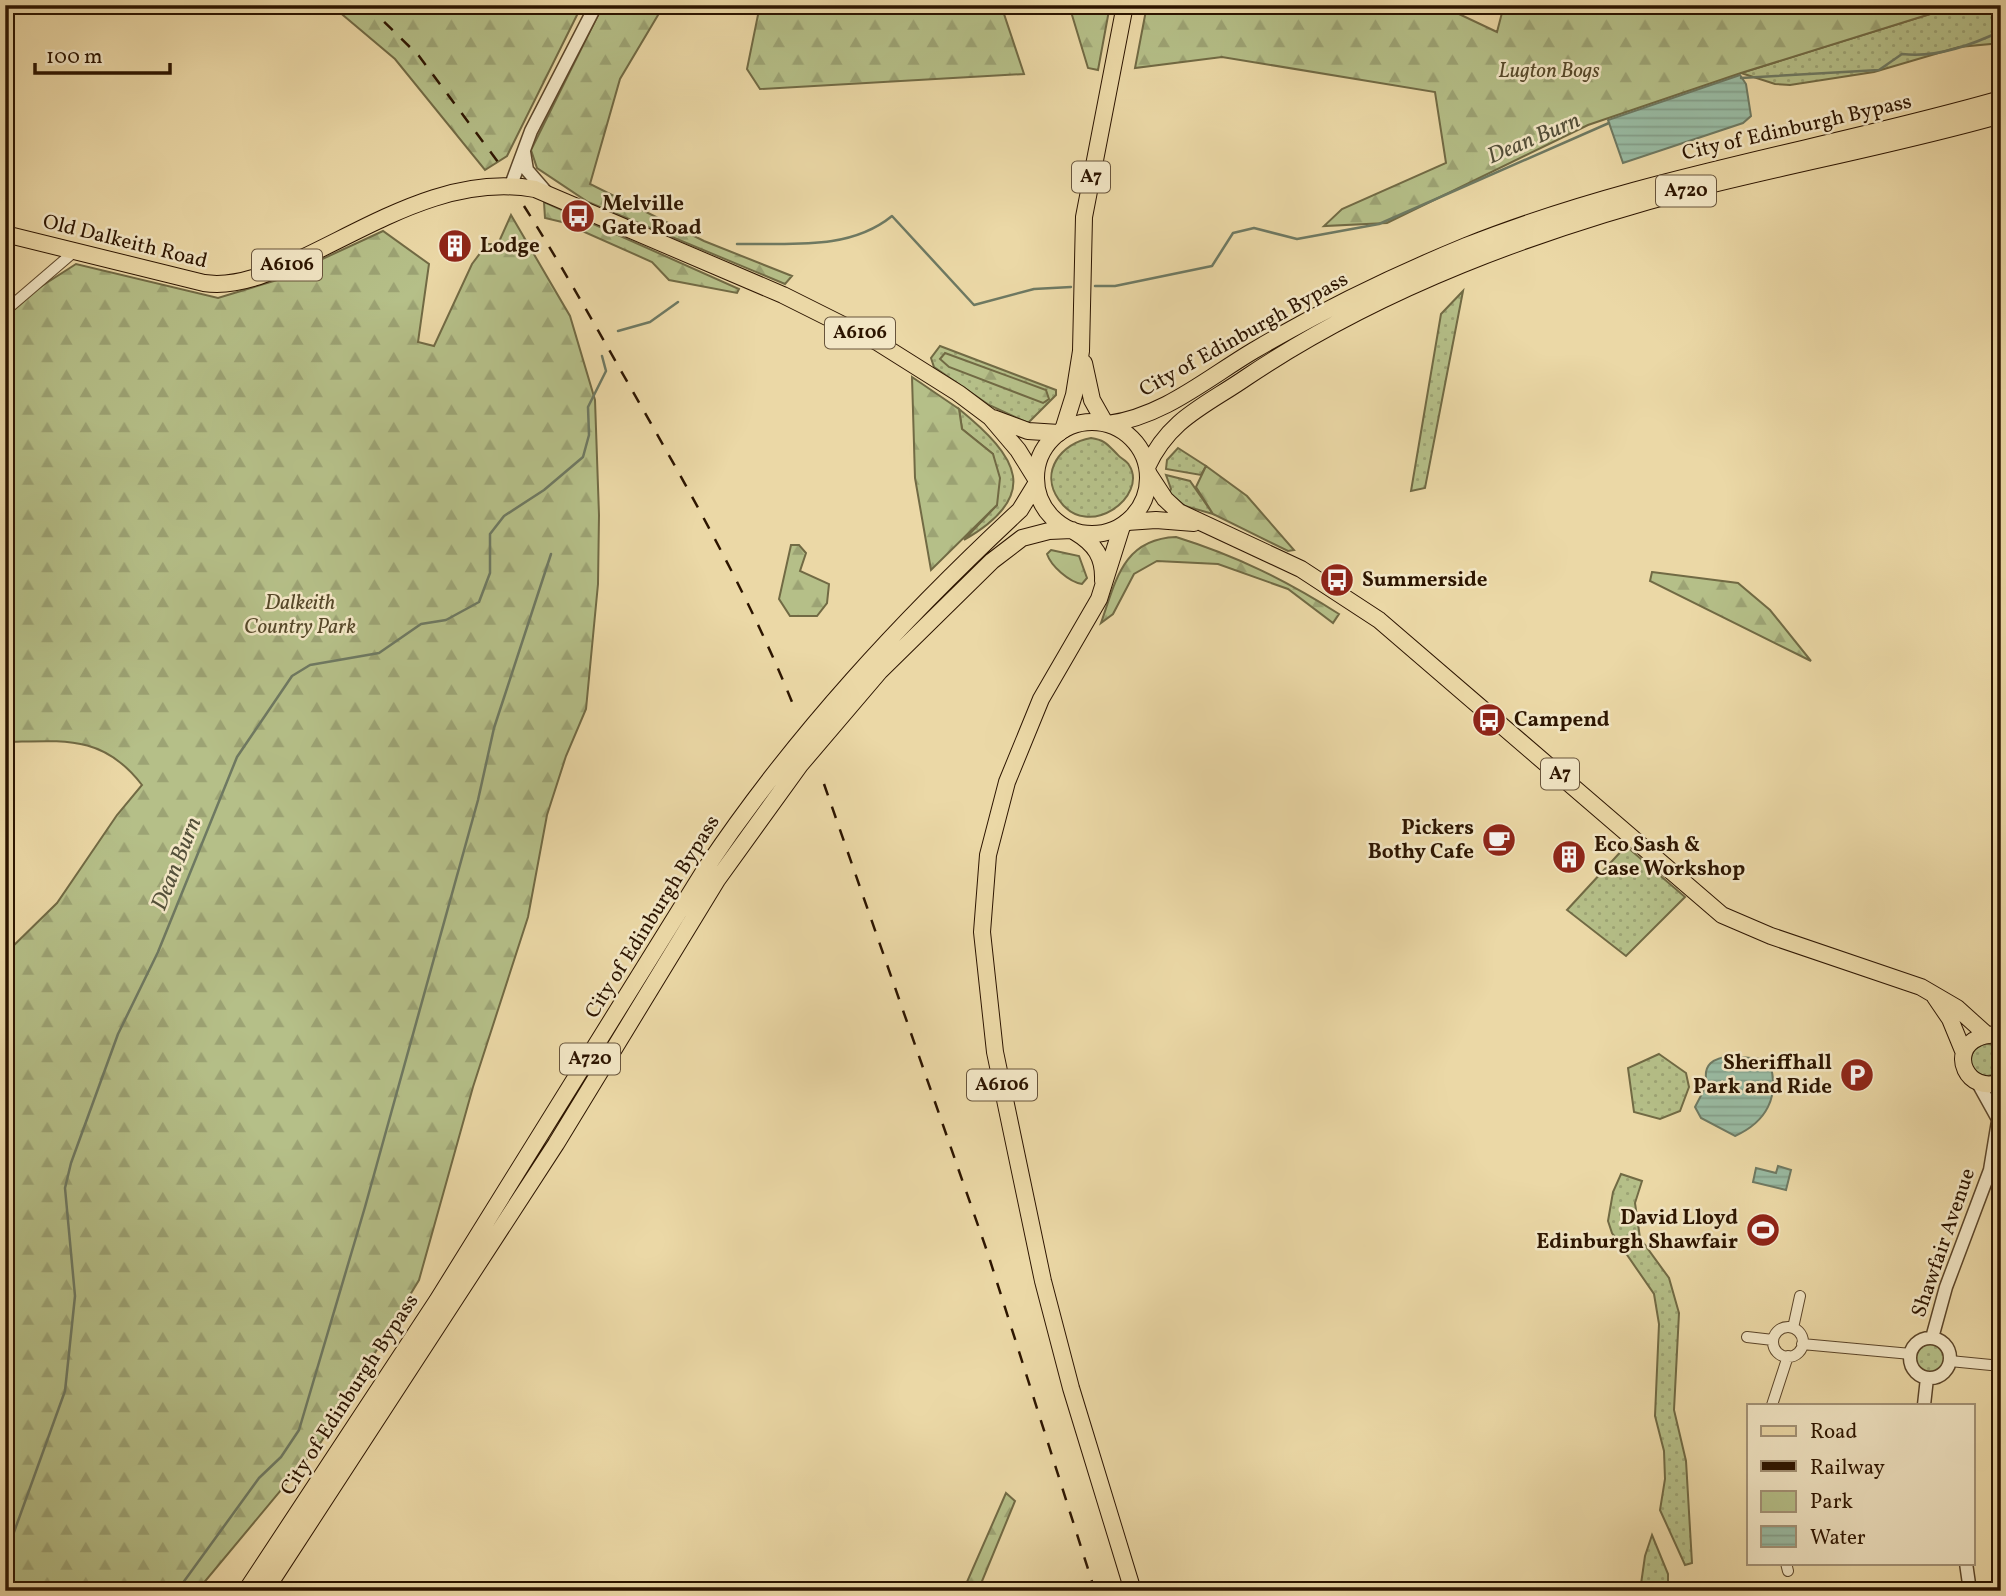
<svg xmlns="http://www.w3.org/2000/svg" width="2006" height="1596" font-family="Vollkorn,serif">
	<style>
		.green { fill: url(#green-dots); stroke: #716a44; stroke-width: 2 }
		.forest { fill: url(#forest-firs); stroke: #716a44; stroke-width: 2 }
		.water { fill: url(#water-rules); stroke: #6e7962; stroke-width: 2 }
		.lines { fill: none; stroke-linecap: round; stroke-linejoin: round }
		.stream { stroke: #6e7962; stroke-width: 2.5 }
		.minor-casing { stroke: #5c462a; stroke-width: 12 }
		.tertiary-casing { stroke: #5c462a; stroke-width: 15 }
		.primary-casing { stroke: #2d1500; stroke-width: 18 }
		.trunk-casing { stroke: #2d1500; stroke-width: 18 }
		.minor { stroke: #f2e6c5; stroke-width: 10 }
		.tertiary { stroke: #f2e6c5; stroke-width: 12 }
		.primary { stroke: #ebd8a6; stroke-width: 16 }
		.trunk { stroke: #ebd8a6; stroke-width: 16 }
		.rail { stroke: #2d1500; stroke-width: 2.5; stroke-dasharray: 12 12; stroke-linecap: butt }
		.labels { text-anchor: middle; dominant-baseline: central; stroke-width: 5; stroke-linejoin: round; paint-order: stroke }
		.shield { fill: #f2e6c5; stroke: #68543b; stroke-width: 2 }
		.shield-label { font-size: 19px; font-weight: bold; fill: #2d1500 }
		.park-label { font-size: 21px; font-style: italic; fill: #564829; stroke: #f2e6c5 }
		.street-label { font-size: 21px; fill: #2d1500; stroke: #f2e6c5 }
		.poi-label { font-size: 21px; font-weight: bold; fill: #2d1500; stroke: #f2e6c5; text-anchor: start }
		.water-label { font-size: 23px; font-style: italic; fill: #534f39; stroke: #f2e6c5 }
	</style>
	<defs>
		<pattern id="green-dots" width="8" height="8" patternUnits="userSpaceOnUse" patternTransform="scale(1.75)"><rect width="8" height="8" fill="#b5bf88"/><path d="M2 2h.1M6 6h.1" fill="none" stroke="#9ca374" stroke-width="1.8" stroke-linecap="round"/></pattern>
		<pattern id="forest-firs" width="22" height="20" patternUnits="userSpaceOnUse" patternTransform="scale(1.75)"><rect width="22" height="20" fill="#b5bf88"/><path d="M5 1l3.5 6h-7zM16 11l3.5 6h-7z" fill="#9ca374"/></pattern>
		<pattern id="water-rules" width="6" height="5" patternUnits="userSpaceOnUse" patternTransform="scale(1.75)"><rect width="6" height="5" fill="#99bba3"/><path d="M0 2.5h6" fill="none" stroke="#84a08b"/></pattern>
	</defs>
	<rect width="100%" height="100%" fill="#ebd8a6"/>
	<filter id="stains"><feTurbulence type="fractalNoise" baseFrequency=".00286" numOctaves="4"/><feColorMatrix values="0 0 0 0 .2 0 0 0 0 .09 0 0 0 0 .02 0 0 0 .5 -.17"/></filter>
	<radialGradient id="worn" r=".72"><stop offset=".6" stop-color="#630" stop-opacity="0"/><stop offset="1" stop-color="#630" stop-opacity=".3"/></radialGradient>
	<path class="green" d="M1959,5H2001V43L1959,47L1874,72L1790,85L1775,84L1741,73Z
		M1463,291L1425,488L1411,491L1441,314Z
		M940,346L1056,390V395L1028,423L989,405L934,367L931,358Z
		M959,409C1018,457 1042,495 964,540L997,505L993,454L962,429Z
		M1091,438C1105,440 1107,444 1117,454C1120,458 1127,461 1129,465C1149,496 1088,542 1059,500C1039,472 1061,443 1091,438Z
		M1178,448L1206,466L1201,475L1166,469L1167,460Z
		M1166,475L1190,481L1213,514L1185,506L1169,493L1171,489Z
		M1626,846L1685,897L1626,956L1567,910Z
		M1971 1060a16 16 0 1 1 32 0a16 16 0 1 1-32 0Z
		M1659,1054L1686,1073L1689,1087L1680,1111L1660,1119L1634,1112L1628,1068Z
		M1621,1174L1642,1181L1635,1203L1640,1238L1669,1278L1679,1313L1674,1410L1686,1461L1692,1563L1685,1565L1660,1510L1665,1479L1664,1451L1655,1416L1659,1324L1654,1294L1612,1233L1608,1221L1613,1192Z
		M1916 1359a15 15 0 1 1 30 0a15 15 0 1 1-30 0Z
		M1652,1535L1668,1574V1591H1640L1645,1556Z"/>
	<path class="forest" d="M331,5H582L507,156L485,170L395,59Z
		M603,5H664L620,79L590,184L704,241L792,276L785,284L588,202L537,168L531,150Z
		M760,5H1001L1024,74L760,89L747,69Z
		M1069,5H1110L1098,70L1088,68Z
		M1147,5H1440L1497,32L1504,5H1959L1741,73L1588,125L1387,223L1324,226L1342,209L1446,163L1435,92L1222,57L1135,68Z
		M544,202L739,289L737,293L669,280L652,262L562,222L545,218Z
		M511,215L570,316L595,400L599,515L598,584L586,709L566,756L547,815L528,917L473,1087L419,1280L321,1442L197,1591H5V954L57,903L117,815L142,785C103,734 63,741 5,742V318L34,291L76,264L218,298L277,280L383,231L429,264L418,342L434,346L472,264L487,244H498Z
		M945,353L1046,390L1049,399L1043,403L949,367L940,359Z
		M912,377L959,409L962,429L993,454L1000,478L997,505L931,570L915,478Z
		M1206,466L1247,496L1294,550L1288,551L1213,514L1196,487Z
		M1176,537C1237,556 1285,580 1339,614L1333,623L1288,589L1218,564L1157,561L1134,574L1113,614L1101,623C1116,580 1123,539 1176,537Z
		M791,545H799L806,553L800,571L829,584L827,603L817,616H790L779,599Z
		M1051,550L1079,556L1087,578L1082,584C1069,582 1051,566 1047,554Z
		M1652,572L1738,583L1770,610L1811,661L1650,581Z
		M1006,1493L1015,1501L978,1591H963Z"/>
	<path class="water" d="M1740,75L1746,84L1751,116L1743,123L1623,163L1608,120Z
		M1732,1056L1760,1059L1770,1064C1780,1097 1766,1122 1735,1136L1701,1118L1695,1107L1707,1084C1702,1064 1713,1058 1732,1056Z
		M1778,1166L1791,1170L1786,1190L1753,1182L1756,1168L1776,1173Z"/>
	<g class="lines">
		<path class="stream" d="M1741,78L1879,70L1902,54C1934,58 1972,45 2001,31
			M737,244C790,243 849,251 892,216L974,305L1034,289L1071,287
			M1095,286H1115L1212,266L1233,233L1254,228L1297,239L1379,224L1609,123
			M618,331L650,322L678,302
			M5,1557L65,1391L75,1296L65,1188L71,1163L118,1034L158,952L237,757L292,676L310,665L379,653L421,624L446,620L479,602L490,573V534L504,516L544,490L583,457L589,435L588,407L606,371L602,356
			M177,1591L259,1478L281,1457L299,1430L365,1207L478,800L494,728L551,554"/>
		<g class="minor-casing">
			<path id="minor" d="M5,311L75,251
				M1773 1342a15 15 0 1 1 30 0a15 15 0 1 1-30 0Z
				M1793,1328L1800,1296
				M1747,1337L1773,1340
				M1802,1344L1911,1354
				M1950,1361L2001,1366
				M1772,1405L1788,1356
				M1786,1563L1788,1571"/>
		</g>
		<g class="tertiary-casing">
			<path id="tertiary" d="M524,152L527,170L546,192
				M511,185L531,131L596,5
				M1978,1083L1998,1119
				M1932,1338L1946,1287L1990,1170L2001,1103
				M1910 1358a20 20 0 1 1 40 0a20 20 0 1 1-40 0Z
				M1924,1405L1927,1378
				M1966,1563L1970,1591"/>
		</g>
		<g class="primary-casing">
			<path id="primary" d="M5,234L204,283C238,288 272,272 302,258C376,223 451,174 535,189L783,295L877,342L958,393L990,417L1018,450L1036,479
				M1084,363L1092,400L1105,423
				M993,418L1028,431L1059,433
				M1063,430L1074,395L1081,351L1084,217L1125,5
				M1148,473L1165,499L1179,512L1301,569L1379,620L1722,915L1771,936L1921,987L1957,1008L1987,1035
				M1127,522L1156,520L1194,523
				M1122,526L1099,599L1041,699L1007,782L988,855L982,932L995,1052L1043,1281L1071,1388L1133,1591
				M1075,532C1095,544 1104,557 1103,581
				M1935,997L1950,1019L1964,1053
				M2001,1033C1994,1035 1985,1034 1978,1038C1948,1051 1967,1095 2001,1082"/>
		</g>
		<g class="trunk-casing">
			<path id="trunk" d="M1036 478a56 56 0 1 1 112 0a56 56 0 1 1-112 0Z
				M1108,424C1164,416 1206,379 1253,351C1321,311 1393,276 1466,246C1639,177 1823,150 2001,99
				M1147,467C1170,418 1205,406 1247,377C1381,287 1537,230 1693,189C1795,163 1899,144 2001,115
				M246,1591L437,1301L706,868C795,735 903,619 1020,510L1036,484
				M265,1591L556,1144L717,880L800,765L880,671L992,561L1022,538L1049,531L1072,530"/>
		</g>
		<use href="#minor" class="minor"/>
		<use href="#tertiary" class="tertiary"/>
		<use href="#primary" class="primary"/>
		<use href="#trunk" class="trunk"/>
		<path class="rail" d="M367,5L419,56L501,166
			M524,206C567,274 605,343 645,413C699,508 751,601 792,702
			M824,784L988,1254L1095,1591"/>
	</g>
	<defs>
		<g id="bus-disc" transform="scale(1.75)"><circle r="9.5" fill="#8f2418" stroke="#f2e6c5"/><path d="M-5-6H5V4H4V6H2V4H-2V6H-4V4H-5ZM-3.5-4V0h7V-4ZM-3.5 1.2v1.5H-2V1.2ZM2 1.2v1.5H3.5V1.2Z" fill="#fff"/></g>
		<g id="building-disc" transform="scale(1.75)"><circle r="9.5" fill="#8f2418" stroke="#f2e6c5"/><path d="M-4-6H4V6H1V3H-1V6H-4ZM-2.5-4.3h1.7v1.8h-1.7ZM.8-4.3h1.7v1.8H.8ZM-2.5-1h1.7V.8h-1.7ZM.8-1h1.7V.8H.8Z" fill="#fff"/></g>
		<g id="cafe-disc" transform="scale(1.75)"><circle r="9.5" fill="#8f2418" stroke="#f2e6c5"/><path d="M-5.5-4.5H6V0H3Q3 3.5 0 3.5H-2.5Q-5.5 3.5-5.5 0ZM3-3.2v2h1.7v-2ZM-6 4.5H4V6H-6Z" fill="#fff"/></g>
		<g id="parking-disc" transform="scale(1.75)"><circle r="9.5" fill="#8f2418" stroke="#f2e6c5"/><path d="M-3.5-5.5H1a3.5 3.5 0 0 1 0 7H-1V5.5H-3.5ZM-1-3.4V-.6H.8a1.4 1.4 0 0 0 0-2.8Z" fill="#fff"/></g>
		<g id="stadium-disc" transform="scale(1.75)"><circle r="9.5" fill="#8f2418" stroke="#f2e6c5"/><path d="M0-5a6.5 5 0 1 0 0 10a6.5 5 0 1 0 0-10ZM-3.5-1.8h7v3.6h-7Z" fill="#fff"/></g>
	</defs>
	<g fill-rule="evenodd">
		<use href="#bus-disc" x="578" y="216"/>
		<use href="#building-disc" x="455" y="246"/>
		<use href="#bus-disc" x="1337" y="580"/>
		<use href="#bus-disc" x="1489" y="720"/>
		<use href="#cafe-disc" x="1499" y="840"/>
		<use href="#building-disc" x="1569" y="857"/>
		<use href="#parking-disc" x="1857" y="1075"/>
		<use href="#stadium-disc" x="1763" y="1230"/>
	</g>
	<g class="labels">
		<g class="shield">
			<rect x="1072" y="161.5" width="38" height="31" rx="5"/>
			<rect x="1656" y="175.5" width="60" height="31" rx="5"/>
			<rect x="252" y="249.5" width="70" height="31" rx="5"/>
			<rect x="825" y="317.5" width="70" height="31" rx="5"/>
			<rect x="1541" y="758.5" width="38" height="31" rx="5"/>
			<rect x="560" y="1043.5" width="60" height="31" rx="5"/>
			<rect x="967" y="1069.5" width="70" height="31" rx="5"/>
		</g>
		<g class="shield-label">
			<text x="1091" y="177">A7</text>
			<text x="1686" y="191">A720</text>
			<text x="287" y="265">A6106</text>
			<text x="860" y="333">A6106</text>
			<text x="1560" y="774">A7</text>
			<text x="590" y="1059">A720</text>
			<text x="1002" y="1085">A6106</text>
		</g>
		<g class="park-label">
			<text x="1549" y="71">Lugton Bogs</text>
			<text x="300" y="603">Dalkeith<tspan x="300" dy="24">Country Park</tspan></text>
		</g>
		<g class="street-label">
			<text transform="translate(1797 128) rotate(-13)">City of Edinburgh Bypass</text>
			<text transform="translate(125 242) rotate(14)">Old Dalkeith Road</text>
			<text transform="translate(1244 335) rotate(-29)">City of Edinburgh Bypass</text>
			<text transform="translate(653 917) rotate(-58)">City of Edinburgh Bypass</text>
			<text transform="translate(1944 1243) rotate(-71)">Shawfair Avenue</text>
			<text transform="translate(350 1395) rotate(-57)">City of Edinburgh Bypass</text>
		</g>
		<g class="poi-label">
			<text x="602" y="204">Melville<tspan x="602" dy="24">Gate Road</tspan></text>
			<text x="480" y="246">Lodge</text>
			<text x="1362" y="580">Summerside</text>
			<text x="1514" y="720">Campend</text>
			<text x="1474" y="828" text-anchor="end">Pickers<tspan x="1474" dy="24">Bothy Cafe</tspan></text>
			<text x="1594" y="845">Eco Sash &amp;<tspan x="1594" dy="24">Case Workshop</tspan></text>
			<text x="1832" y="1063" text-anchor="end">Sheriffhall<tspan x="1832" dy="24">Park and Ride</tspan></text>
			<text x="1738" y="1218" text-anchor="end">David Lloyd<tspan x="1738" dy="24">Edinburgh Shawfair</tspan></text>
		</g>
		<g class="water-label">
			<text transform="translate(1534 139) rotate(-23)">Dean Burn</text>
			<text transform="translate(177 864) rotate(-68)">Dean Burn</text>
		</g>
	</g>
	<rect width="2006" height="1596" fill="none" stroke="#ebd8a6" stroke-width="28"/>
	<rect x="7" y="7" width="1992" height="1582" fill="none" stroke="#2d1500" stroke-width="3.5"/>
	<rect x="14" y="14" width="1978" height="1568" fill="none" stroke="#2d1500" stroke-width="2"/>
	<rect x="1747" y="1404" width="228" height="161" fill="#f2e6c5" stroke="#a39276" stroke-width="2"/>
	<rect x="1761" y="1426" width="35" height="10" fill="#ebd8a6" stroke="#a39276" stroke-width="2"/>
	<text x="1810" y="1438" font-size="21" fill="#2d1500">Road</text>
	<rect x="1761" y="1461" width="35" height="10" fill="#2d1500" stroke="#a39276" stroke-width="2"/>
	<text x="1810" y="1474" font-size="21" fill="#2d1500">Railway</text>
	<rect x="1761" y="1491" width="35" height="21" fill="#b5bf88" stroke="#a39276" stroke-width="2"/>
	<text x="1810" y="1508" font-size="21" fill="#2d1500">Park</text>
	<rect x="1761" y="1526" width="35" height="21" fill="url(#water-rules)" stroke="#a39276" stroke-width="2"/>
	<text x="1810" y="1544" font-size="21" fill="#2d1500">Water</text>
	<path d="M35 63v10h135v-10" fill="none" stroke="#2d1500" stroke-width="3.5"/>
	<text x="46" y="63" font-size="21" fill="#2d1500" stroke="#f2e6c5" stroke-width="5" paint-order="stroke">100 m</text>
	<rect width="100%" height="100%" filter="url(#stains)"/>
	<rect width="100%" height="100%" fill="url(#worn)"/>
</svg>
